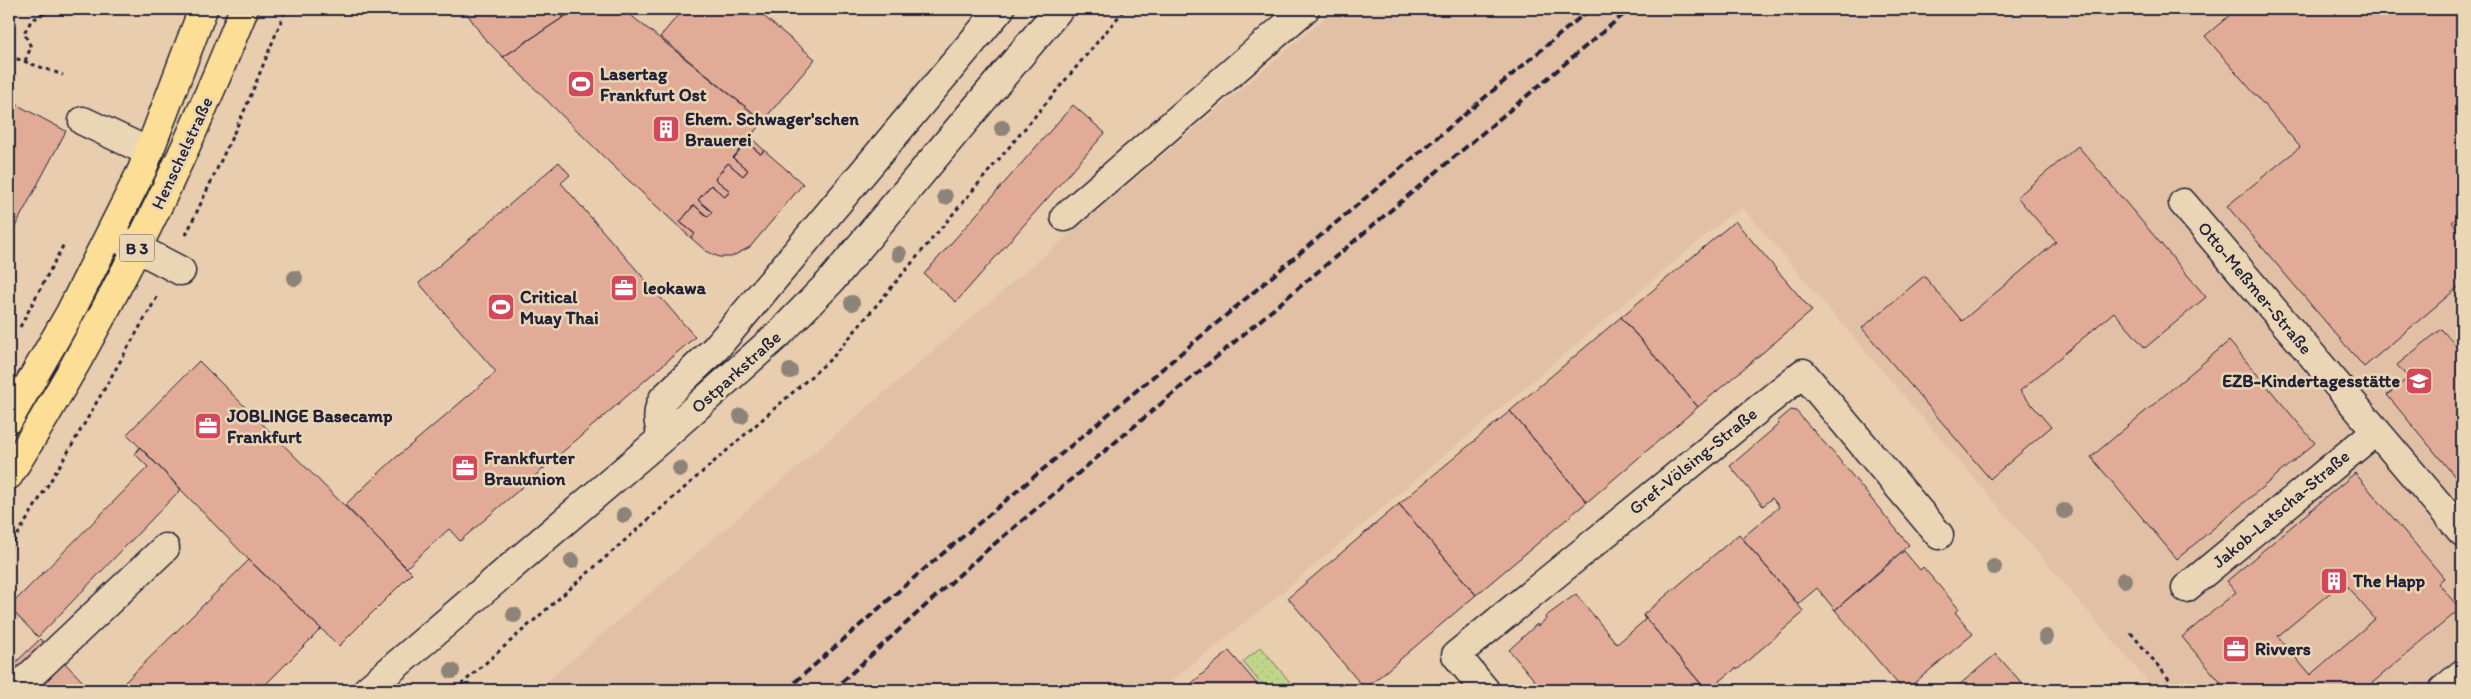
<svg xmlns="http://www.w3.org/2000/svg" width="2471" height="699" font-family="Itim,sans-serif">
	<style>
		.built { fill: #e2c0a5 }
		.park { fill: url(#park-dots); stroke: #727c62 }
		.building { fill: #e1ab98; stroke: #22223b; fill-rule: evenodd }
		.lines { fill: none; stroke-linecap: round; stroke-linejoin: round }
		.minor-casing { stroke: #22223b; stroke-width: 31 }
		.major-casing { stroke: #22223b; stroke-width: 31 }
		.path { stroke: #22223b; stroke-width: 3; stroke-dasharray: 4 4; stroke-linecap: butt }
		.minor { stroke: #ead6b4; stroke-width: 28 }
		.major { stroke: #fdde96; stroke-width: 28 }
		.rail { stroke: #22223b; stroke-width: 4; stroke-dasharray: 8 4; stroke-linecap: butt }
		.tree { fill: #8d8378 }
		.labels { text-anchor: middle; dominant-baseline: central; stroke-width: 5; stroke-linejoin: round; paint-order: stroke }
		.shield { fill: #ead6b4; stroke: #5e585f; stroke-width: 1 }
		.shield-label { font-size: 16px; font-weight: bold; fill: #22223b }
		.poi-label { font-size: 18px; font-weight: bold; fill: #22223b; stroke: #ead6b4; text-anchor: start }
		.street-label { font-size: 18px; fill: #22223b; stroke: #ead6b4 }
	</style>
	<defs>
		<pattern id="park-dots" width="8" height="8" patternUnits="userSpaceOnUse" patternTransform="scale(1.25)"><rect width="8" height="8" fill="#c1d58a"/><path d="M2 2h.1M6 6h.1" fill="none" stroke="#a6b778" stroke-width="1.8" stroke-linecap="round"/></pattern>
	</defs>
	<rect width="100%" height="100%" fill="#e8cdae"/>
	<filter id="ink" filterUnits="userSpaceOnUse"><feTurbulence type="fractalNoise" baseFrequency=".02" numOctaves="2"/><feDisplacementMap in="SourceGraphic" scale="10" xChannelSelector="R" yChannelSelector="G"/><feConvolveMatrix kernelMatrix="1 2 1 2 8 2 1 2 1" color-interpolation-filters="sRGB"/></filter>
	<g filter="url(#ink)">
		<path class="built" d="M1336,9H2462V654L2421,690H2155L1743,208L1726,218L1261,610L1160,690H537L1080,225Z"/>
		<path class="park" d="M1261,647L1294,687L1291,690H1266L1243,662Z"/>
		<path class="building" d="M464,9H555L564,17L503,57L483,37Z
			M555,9H576L564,17Z
			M576,9H623L763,121L750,137L764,150L761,154L746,142L733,158L748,170L743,176L728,163L715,179L730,191L725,197L711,185L698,200L712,212L708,217L694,205L680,222L695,234L691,238L611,164L503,57Z
			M683,9H755L815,59L763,121L660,37Z
			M885,9H897L892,14Z
			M2237,9H2462V214L2452,222L2462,234V284L2364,367L2227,206L2300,147L2205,36Z
			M10,101L66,131L9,238V103Z
			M1073,105L1105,133L956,302L924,274Z
			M746,142L761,154L764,150L803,184L750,247L731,257H719L706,251L691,238L695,234L680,222L694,205L708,217L712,212L698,200L711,185L725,197L730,191L715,179L728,163L743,176L748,170L733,158Z
			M2078,146L2206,297L2145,348L2114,312L2020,391L2051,427L1990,479L1862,328L1924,276L1962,321L2056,242L2017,197Z
			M559,162L570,175L561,183L695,337L460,541L449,529L406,568L345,505L392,461L496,372L419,283Z
			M1735,221L1812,311L1698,407L1621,317Z
			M9,312L14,315L9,325Z
			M1621,317L1698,407L1587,502L1510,411Z
			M2441,329L2462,352V485L2387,395L2408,378L2397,365Z
			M2229,341L2315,443L2177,559L2091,457Z
			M199,361L412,573L339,646L249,560L127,434Z
			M1791,410L1796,411L1837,457L1909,545L1835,610L1817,588L1798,604L1742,538L1779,507L1772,498L1763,506L1730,466L1779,424L1777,422Z
			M1510,411L1587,502L1476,595L1399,504Z
			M140,447L181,489L38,637L9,607L148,467L135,454Z
			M2355,473L2444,578L2438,583L2460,609L2364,690H2227L2182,637L2236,592L2227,581ZM2343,582L2375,619L2310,675L2278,636Z
			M1399,504L1476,595L1365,689L1288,598Z
			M1739,534L1804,612L1737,670L1736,668L1709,690H1706L1643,615Z
			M1904,551L1920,570L1923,567L1959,609L1955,612L1973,634L1913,684L1903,690L1835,610Z
			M249,560L321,629L260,690H117Z
			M1576,594L1617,644L1645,620L1643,615L1702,685L1695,690H1539L1541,688L1509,650L1537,624L1538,626L1546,619L1545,617Z
			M40,639L54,652L91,690H9V669Z
			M1229,651L1262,690H1184Z
			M1996,654L2028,690H1953Z"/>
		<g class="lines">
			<g class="minor-casing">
				<path id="minor" d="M83,121L149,152
					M2183,203L2462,532
					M1065,217L1305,9
					M110,234L181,271
					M662,438C658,422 656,413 663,399L716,348L1000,9
					M2186,588L2376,431
					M15,690L165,548
					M367,690L662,438L781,332L830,282L1059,9
					M1485,690L1456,655L1803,373L1939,535
					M2443,690L2462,674"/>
			</g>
			<g class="major-casing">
				<path id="major" d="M9,419L70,313L142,170L203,9
					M9,475C102,328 180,171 244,9"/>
			</g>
			<path class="path" d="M42,15L53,9
				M9,56L63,75
				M25,61L31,47L24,33L31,21L41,15L42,9
				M186,235L246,107L286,9
				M20,327L65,242
				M9,549L71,447L157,297
				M2131,633L2178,690
				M455,690L833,357L1125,9"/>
			<use href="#minor" class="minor"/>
			<use href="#major" class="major"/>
			<path class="rail" d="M786,690L909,582L1590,9
				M833,690L980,556L1630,9"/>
		</g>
		<g class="tree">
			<circle cx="1002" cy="128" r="8"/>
			<circle cx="945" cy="197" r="8"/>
			<circle cx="899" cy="254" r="8"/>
			<circle cx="295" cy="278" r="8"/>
			<circle cx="852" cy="303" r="8"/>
			<circle cx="790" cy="371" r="8"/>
			<circle cx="741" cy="416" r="8"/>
			<circle cx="680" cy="469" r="8"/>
			<circle cx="2064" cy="511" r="8"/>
			<circle cx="624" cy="515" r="8"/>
			<circle cx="572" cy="561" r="8"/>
			<circle cx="1994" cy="567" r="8"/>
			<circle cx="2124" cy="580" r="8"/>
			<circle cx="514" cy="615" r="8"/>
			<circle cx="2046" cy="637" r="8"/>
			<circle cx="452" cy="671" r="8"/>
		</g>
	</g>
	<defs>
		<g id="stadium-square" transform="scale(1.4375)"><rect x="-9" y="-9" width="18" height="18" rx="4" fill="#d1495b" stroke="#ead6b4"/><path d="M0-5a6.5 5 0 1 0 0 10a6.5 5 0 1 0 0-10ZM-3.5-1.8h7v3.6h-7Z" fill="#fff"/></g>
		<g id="building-square" transform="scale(1.4375)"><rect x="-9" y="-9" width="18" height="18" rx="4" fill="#d1495b" stroke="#ead6b4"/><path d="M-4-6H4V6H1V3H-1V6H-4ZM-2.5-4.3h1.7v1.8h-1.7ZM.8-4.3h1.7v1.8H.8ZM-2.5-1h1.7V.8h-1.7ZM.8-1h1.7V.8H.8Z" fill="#fff"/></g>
		<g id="office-square" transform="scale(1.4375)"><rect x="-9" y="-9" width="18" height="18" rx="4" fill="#d1495b" stroke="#ead6b4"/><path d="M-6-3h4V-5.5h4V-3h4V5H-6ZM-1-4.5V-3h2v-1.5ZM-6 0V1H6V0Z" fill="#fff"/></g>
		<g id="school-square" transform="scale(1.4375)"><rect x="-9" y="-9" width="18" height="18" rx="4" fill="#d1495b" stroke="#ead6b4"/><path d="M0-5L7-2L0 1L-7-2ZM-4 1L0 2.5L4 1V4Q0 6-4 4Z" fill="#fff"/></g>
	</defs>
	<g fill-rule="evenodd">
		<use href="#stadium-square" x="581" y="84"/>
		<use href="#building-square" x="666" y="129"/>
		<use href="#office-square" x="624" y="288"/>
		<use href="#stadium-square" x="501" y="307"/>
		<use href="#school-square" x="2419" y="381"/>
		<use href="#office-square" x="208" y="426"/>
		<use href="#office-square" x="465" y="468"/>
		<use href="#building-square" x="2334" y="581"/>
		<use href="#office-square" x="2236" y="649"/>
	</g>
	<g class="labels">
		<rect class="shield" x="119.5" y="234.5" width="35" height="27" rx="4"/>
		<g class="shield-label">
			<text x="137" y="248">B 3</text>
		</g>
		<g class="poi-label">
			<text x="600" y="74">Lasertag<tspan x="600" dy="21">Frankfurt Ost</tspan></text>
			<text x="685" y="119">Ehem. Schwager'schen<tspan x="685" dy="21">Brauerei</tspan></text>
			<text x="643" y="288">leokawa</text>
			<text x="520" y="297">Critical<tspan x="520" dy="21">Muay Thai</tspan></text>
			<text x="2400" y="381" text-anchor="end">EZB-Kindertagesstätte</text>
			<text x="227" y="416">JOBLINGE Basecamp<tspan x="227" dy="21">Frankfurt</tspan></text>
			<text x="484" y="458">Frankfurter<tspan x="484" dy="21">Brauunion</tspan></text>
			<text x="2353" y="581">The Happ</text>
			<text x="2255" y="649">Rivvers</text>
		</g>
		<g class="street-label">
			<text transform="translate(182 153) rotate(-65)">Henschelstraße</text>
			<text transform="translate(2255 288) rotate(50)">Otto-Meßmer-Straße</text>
			<text transform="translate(736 372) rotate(-42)">Ostparkstraße</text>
			<text transform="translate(1693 461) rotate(-39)">Gref-Völsing-Straße</text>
			<text transform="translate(2281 509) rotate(-40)">Jakob-Latscha-Straße</text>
		</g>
	</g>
	<rect width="2471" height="699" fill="none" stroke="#ead6b4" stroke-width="30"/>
	<rect x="15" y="15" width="2441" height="669" fill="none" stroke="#22223b" stroke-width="2" filter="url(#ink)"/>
</svg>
